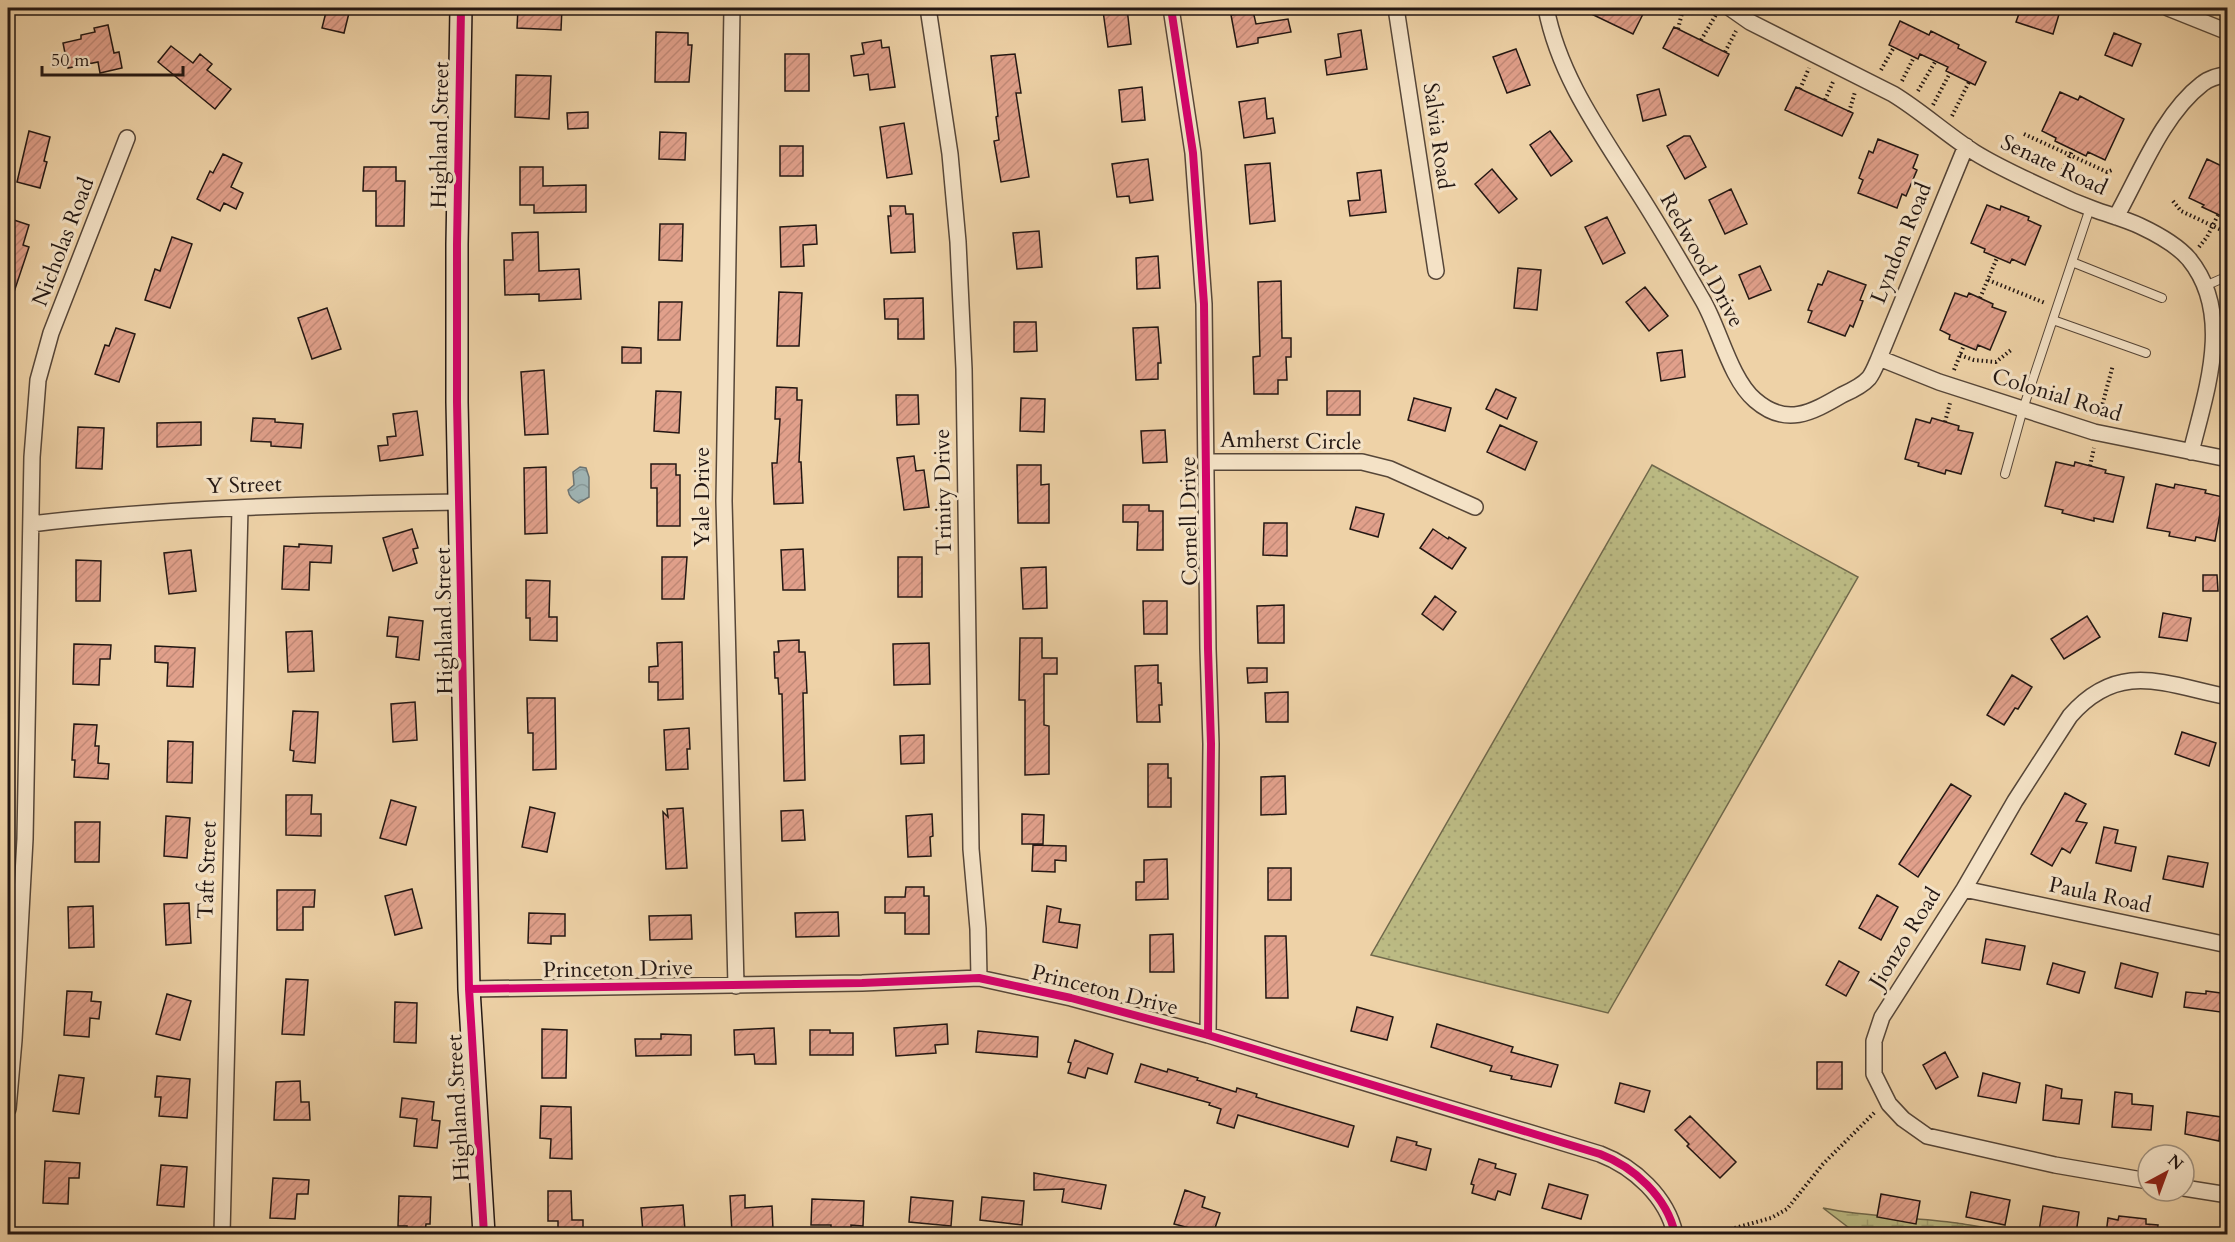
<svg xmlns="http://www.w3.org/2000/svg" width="2235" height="1242" font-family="Cardo,serif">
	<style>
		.wetland { fill: url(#wetland-marsh); stroke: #70694c; stroke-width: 1.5 }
		.park { fill: url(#park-dots); stroke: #70694c; stroke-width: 1.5 }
		.water { fill: url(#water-waves); stroke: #6d7574; stroke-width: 1.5 }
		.building { fill: url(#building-hatch); stroke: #231713; stroke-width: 1.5 }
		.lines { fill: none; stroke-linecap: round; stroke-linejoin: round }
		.lane-casing { stroke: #564638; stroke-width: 10 }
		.street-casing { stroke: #564638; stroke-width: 18 }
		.secondary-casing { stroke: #231713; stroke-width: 24 }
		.path { stroke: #231713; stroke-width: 4; stroke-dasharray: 1.5 3; stroke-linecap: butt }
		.lane { stroke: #f4e2c6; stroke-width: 8 }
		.street { stroke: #f4e2c6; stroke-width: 15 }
		.secondary { stroke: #f4e2c6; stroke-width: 21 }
		.cycleway-casing { stroke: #f4e2c6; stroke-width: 11 }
		.cycleway { stroke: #d6006c; stroke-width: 8 }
		.labels { text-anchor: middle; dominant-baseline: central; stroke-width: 6; stroke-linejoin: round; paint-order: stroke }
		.street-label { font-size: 22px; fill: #231713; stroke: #f4e2c6 }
	</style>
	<defs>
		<pattern id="wetland-marsh" width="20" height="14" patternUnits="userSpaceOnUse" patternTransform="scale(1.5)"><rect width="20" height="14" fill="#bcbb84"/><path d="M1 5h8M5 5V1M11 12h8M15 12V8" fill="none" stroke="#a1a071"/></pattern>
		<pattern id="park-dots" width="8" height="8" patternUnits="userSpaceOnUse" patternTransform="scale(1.5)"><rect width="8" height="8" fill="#bcbb84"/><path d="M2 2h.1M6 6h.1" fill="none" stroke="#a1a071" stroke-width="1.8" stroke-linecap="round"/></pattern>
		<pattern id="water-waves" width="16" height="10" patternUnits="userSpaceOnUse" patternTransform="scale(1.5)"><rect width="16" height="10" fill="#9fb4b4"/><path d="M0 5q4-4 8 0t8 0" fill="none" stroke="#899a9a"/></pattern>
		<pattern id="building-hatch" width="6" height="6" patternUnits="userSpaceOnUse" patternTransform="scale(1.5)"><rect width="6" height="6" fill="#e1a08b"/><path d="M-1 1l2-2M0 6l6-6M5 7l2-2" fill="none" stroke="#c18977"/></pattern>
	</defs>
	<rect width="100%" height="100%" fill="#eed2a7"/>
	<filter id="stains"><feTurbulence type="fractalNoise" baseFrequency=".00333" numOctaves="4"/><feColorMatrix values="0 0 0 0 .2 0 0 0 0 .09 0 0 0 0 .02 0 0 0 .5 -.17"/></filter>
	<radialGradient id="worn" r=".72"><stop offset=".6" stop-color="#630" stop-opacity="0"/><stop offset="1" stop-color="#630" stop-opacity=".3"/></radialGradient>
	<path class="wetland" d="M1823,1208C1867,1217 1912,1217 1957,1223C1974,1226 1991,1227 2007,1234H1857Z"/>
	<path class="park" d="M1652,465L1858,577L1608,1013L1371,955Z"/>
	<path class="water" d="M580,467L586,468L589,477V497L579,503C573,500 569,497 568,490L574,485L573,472Z"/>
	<path class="building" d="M327,8H344L343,12L349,13L344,33L322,28Z
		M518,8H562L561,30L517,28Z
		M1127,8L1131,44L1108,47L1103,11Z
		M1579,8H1646L1633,34Z
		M2021,8H2048L2060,11L2053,34L2016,22Z
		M1253,11L1256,24L1288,19L1291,32L1258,38V43L1237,47L1231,15Z
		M1900,21L1929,35L1931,31L1959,45L1958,48L1986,62L1975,85L1946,71L1948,67L1920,54L1918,59L1889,45Z
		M108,25L114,53L119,52L122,68L100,73L98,62L68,68L63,43L81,39V35L95,32L94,28Z
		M1674,27L1729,54L1718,76L1663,48Z
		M1361,30L1367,69L1327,75L1325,60L1341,57L1338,34Z
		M656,32L688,33V45H692L689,82H655Z
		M2114,33L2141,44L2132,66L2105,55Z
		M881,40L882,48L889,47L895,87L870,90L868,74L854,76L851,56L864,54L862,43Z
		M171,46L193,63L200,54L212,64L207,70L231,89L215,109L158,62Z
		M1516,49L1530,85L1507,93L1493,57Z
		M785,54H809V91H785Z
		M1015,54L1021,93H1016L1029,177L1001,182L994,141L999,140L996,117L998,116L991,56Z
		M516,75L551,76L549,119L515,117Z
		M1142,87L1145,120L1122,122L1119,90Z
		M1796,87L1853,113L1842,136L1785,110Z
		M1659,89L1666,115L1643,121L1637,95Z
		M2060,92L2078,100L2080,96L2124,119L2105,160L2088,152L2086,156L2055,141L2056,138L2042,131Z
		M1265,98L1267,119L1273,118L1275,133L1244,138L1239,102Z
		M588,112V128L568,129L567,113Z
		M904,123L912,174L887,178L880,127Z
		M29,131L50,137L44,161L47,162L40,188L17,182Z
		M1550,131L1572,161L1551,176L1530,145Z
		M660,132L686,133L685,160L659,159Z
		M1684,136H1690L1706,167L1685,179L1667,146Z
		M1878,139L1918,155L1913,168L1917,170L1906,196L1902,194L1897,208L1858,193L1863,180L1859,178L1869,151L1873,153Z
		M780,146H803V176H780Z
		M223,154L242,163L231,187L243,193L236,209L224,203L220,211L197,199L210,171L213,173Z
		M1148,159L1153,200L1130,203L1129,196L1117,197L1112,164Z
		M2207,159L2228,169V219L2202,207L2204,205L2189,198Z
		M1270,163L1275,221L1250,224L1245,165Z
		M364,167H396V181H405L404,226H376V191H363Z
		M520,167H543V186L586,185V212L534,213V205H520Z
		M1492,169L1517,199L1499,213L1475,184Z
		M1381,170L1386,212L1350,216L1348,201L1360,200L1357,173Z
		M1731,189L1747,224L1725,234L1709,200Z
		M1987,205L2000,210L2001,206L2029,217L2028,220L2041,226L2025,265L2012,259L2010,263L1984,252L1985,249L1971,243Z
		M890,206H905L906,214H913L915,252L891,253L888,216H891Z
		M1607,217L1625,253L1603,264L1585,227Z
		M8,218L29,225L23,245L29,247L10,304L8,303Z
		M660,224H683L682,261L659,260Z
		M816,225L817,244L803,245L804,266L781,267L780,227Z
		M1039,231L1042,267L1017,269L1013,233Z
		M538,232L539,271L579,269L581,299L539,301V294L505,295L504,260H513L512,233Z
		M172,237L192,244L170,308L145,300L155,269L160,271Z
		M1158,256L1160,288L1137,289L1136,258Z
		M1760,266L1771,290L1749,299L1739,275Z
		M1518,268L1541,270L1537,310L1514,308Z
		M1828,271L1866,285L1860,300L1863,301L1853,327L1850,325L1845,336L1808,322L1812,311L1808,310L1818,284L1822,285Z
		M1281,281L1282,338H1291V357H1286L1287,380H1278V394H1254L1253,357L1260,356L1258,282Z
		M1645,287L1668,316L1649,331L1626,302Z
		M779,292L802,293L799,346H777Z
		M1955,293L1967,297L1969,293L1993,304L1992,307L2006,312L1990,350L1978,345L1976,350L1949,339L1950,335L1940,330Z
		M923,298L924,339H898V319H885L884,299Z
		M659,302H682L680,340H658Z
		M327,308L341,349L312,359L298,318Z
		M1014,322H1036L1037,351L1014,352Z
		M1158,327L1161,363H1158V379L1136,380L1133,328Z
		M116,328L135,334L119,382L95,374L105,345L109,346Z
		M622,347L641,348V363H622Z
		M1682,350L1685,377L1661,381L1657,353Z
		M544,370L548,434L525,435L521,372Z
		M776,387L797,388V400H802L799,462H801L803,503L774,504L772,463H777L780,419H775Z
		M1496,389L1516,398L1507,419L1486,409Z
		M656,391L681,392L679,433L654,431Z
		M1327,391H1360V415H1327Z
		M896,395H918L919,424L897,425Z
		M1021,398L1045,399L1044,432L1020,431Z
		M1414,398L1451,408L1445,431L1408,420Z
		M417,411L423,455L380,461L378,446L388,445L387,437L396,436L393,414Z
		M253,418L275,419V422L303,424L301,448L271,446V442L251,441Z
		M1932,418L1959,426L1958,430L1973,433L1961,474L1946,470L1945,474L1918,466L1919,463L1905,459L1916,419L1930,423Z
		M201,422V445L157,447V423Z
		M1500,425L1537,442L1525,470L1487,452Z
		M78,427L104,428L102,469L76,468Z
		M1165,430L1167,462L1143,463L1141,431Z
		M914,456L916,471L924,470L929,507L904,510L897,458Z
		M2056,462L2074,466L2075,462L2106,470L2105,473L2124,477L2113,522L2094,518V521L2062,513L2063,510L2045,506Z
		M651,464H676V475H680V526H657V488H651Z
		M1017,465H1041V485L1049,484V523H1018Z
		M546,467L547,533L525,534L524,468Z
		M2156,484L2174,488L2175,484L2206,490L2205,493L2223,497L2215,541L2196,537L2195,541L2169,536L2170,532L2147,528Z
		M1123,505H1149V511H1163V550H1137L1138,522H1123Z
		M1356,507L1384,514L1378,537L1350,529Z
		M1264,523H1287V556L1263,555Z
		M412,529L418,548L413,549L417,563L393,571L383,538Z
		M1433,529L1448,539L1449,537L1466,548L1452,569L1420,548Z
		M299,544L332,546L331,563L310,562L309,590L282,589L284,546L299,547Z
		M803,549L805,590H783L781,550Z
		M191,550L196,591L169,594L164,553Z
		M662,557H687L684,599H662Z
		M898,557H922V597H898Z
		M76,560L101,561L100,601H76Z
		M1046,567L1047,608L1023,609L1021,568Z
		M2203,575H2217L2218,591H2203Z
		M526,580L550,581L549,617H557V641L530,640V618H526Z
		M1435,596L1456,612L1443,630L1422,614Z
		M1143,601H1167V634H1144Z
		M1284,605V643H1258L1257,606Z
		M2163,613L2191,618L2187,641L2159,637Z
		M2087,616L2100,637L2064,659L2051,639Z
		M389,617L423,621L419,660L396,657L398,637L387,636Z
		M312,631L314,671L288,672L286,632Z
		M1020,638H1042V658H1057V674H1044V725L1049,726V774L1025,775V700H1019Z
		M799,640V652H805L807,693H803L805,780L784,781L782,694H779L778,678H775L774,652H779L778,641Z
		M682,642L683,699L658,700V682H649V667L658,666L657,643Z
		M929,643L930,684L894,685L893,644Z
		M74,644L111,645L110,659H100L99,685L73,684Z
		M155,646L195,648L193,687L167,686L168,663L155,662Z
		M1158,665V683H1161L1162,705H1159L1160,722H1137L1135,666Z
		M1247,668H1267V682L1248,683Z
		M2012,675L2032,687L2018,709L2015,708L2004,725L1987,715Z
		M1288,692V722H1266L1265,693Z
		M527,698H555L556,769L533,770V733H528Z
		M415,702L417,740L393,742L391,704Z
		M293,711L318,712L315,763L293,761L294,751L290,750Z
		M74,724L97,725L95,746H99L98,763L109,764L108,779L74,777L75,760H72Z
		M689,728L690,749H687L688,769L666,770L664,730Z
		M2182,732L2216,743L2209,766L2175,754Z
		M924,735V763L901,764L900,736Z
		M168,741L193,742L192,783L167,782Z
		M1148,764H1168V778H1171V807H1148Z
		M1285,776L1286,814L1261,815V777Z
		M1951,784L1971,796L1918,877L1899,864Z
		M2065,793L2086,804L2076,821L2087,823L2070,853L2062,848L2052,866L2031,854Z
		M286,795H312L311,814H321V836L286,835Z
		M391,800L416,807L406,845L380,838Z
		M530,807L555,813L547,852L522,847Z
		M683,808L687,868L666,869L663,812L668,817L667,809Z
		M803,810L805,840L782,841L781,811Z
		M932,814L933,836L930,837L931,856L908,857L906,816Z
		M1022,814L1044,815L1043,844H1022Z
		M166,816L190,818L187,858L164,856Z
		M75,822H100L99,862H75Z
		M2104,827L2118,830L2115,843L2136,847L2131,871L2096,863Z
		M1033,845L1066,846V861L1055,860V872L1032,871Z
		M2168,856L2208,863L2203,887L2163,879Z
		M1167,859L1168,899L1136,900V882H1144V860Z
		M1268,868H1291V900H1268Z
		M906,887H924V896H929V934H905V913H885V897H905Z
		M412,889L422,928L395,935L385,896Z
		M277,890H315L314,907H303V930H277Z
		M1877,895L1898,907L1881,940L1859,928Z
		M189,903L191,943L166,945L164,904Z
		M93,906L94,947L69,948L68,907Z
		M1047,906L1061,909L1059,922L1080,925L1077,948L1043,942Z
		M838,912L839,936L796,937L795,913Z
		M529,913L565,914V936H551V944L528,943Z
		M691,915L692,939L650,940L649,916Z
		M1173,934L1174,972H1150V935Z
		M1265,936H1286L1288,998H1266Z
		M1986,939L2025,946L2020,970L1982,963Z
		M1839,961L1859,972L1846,996L1826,985Z
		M2053,963L2085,972L2079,993L2047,984Z
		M2121,963L2158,973L2152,997L2115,988Z
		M286,979L308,980L304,1035L282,1034Z
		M67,991L92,992L91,1001L101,1002L99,1019L90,1018L89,1037L64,1035Z
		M2206,991L2228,994V1013L2184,1007L2186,992L2206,994Z
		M167,994L191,1001L180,1040L156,1034Z
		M395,1002L417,1003L416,1043L394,1042Z
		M1357,1007L1393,1017L1387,1040L1351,1031Z
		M947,1024L948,1044L935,1045L936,1053L896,1056L894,1028Z
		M1437,1024L1513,1047L1511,1052L1558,1065L1551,1087L1511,1079L1512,1076L1490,1071L1492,1066L1431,1047Z
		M774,1028L776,1064H755L754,1054L735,1055L734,1030Z
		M542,1029L567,1030L566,1078H542Z
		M810,1030H830V1033H853V1055H810Z
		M978,1031L1038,1037L1037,1057L976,1052Z
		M661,1034L691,1035V1055L636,1056L635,1039H661Z
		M1075,1040L1113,1054L1107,1074L1088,1068L1085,1078L1068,1073L1071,1063L1068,1062Z
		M1945,1052L1958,1077L1936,1089L1923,1065Z
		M1817,1062H1842V1089H1817Z
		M1141,1064L1167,1072L1168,1069L1198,1078L1197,1080L1236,1092L1237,1088L1257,1094L1256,1097L1272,1102L1354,1126L1348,1147L1238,1115L1234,1128L1217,1123L1221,1109L1209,1105L1210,1103L1135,1082Z
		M1983,1073L2020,1083L2016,1103L1978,1096Z
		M59,1075L84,1078L79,1114L53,1111Z
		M157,1076L190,1079L187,1118L159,1116L161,1097H155Z
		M300,1081L301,1102H309L310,1120H274L276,1082Z
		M1620,1083L1650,1091L1644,1112L1615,1103Z
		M2046,1085L2062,1089L2061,1098L2082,1100L2079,1124L2043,1120Z
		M2115,1092L2132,1094V1104L2153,1106L2151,1130L2112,1127Z
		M402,1098L434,1102L432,1120L440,1121L437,1148L414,1146L417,1119L400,1117Z
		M541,1106L571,1107L572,1159L550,1158L551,1139L540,1138Z
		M2187,1112L2221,1117L2219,1141L2185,1134Z
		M1690,1116L1736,1162L1720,1178L1687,1146L1689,1144L1675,1130Z
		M1397,1137L1417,1142L1416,1145L1431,1149L1426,1170L1391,1161Z
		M1479,1159L1496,1164L1495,1168L1516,1174L1510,1195L1498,1191L1495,1200L1472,1193L1474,1185L1471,1184Z
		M45,1161L80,1163L79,1178H69L68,1204L43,1203Z
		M161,1165L187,1167L184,1207L157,1205Z
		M1034,1173L1106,1185L1101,1209L1062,1202L1064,1189L1034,1190Z
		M273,1178L309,1180L308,1194H297L295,1219L270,1218Z
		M1549,1184L1588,1195L1581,1219L1542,1208Z
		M1185,1190L1205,1197L1202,1207L1220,1213L1213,1234L1174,1224Z
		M548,1191H571L572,1220H583V1234H558V1221H548Z
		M1971,1192L2010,1200L2005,1225L1966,1217Z
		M1881,1194L1920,1201L1916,1224L1877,1217Z
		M745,1195V1208L772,1206L773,1230L732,1233L730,1196Z
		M399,1196L431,1197L430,1224H426L425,1234H407V1226H398Z
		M911,1197L953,1201L951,1226L909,1222Z
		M982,1197L1024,1201L1022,1225L980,1220Z
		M812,1199L864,1201L863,1226L851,1225V1230L831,1229V1225H811Z
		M683,1205L685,1230L643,1233L641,1208Z
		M2043,1206L2079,1212L2076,1234L2039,1231Z
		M2119,1216L2146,1219V1224L2158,1225L2157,1234H2106L2108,1218L2118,1220Z"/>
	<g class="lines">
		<g class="lane-casing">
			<path id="lane" d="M2072,262L2162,298
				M2205,286L2228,276
				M2053,320L2146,353
				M2005,474L2023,409L2090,208"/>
		</g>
		<g class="street-casing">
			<path id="street" d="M732,8L724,501L736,986
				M928,8L950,154L958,242L964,369L971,849L978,929L979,978
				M1171,8L1193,153L1204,304L1208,649L1211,744L1208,1035
				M1396,8L1436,271
				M1546,8C1559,75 1598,129 1634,186C1658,223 1680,261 1702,299C1719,327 1730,379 1755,400C1786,427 1811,413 1842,395C1851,391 1862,386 1869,378C1873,373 1876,365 1879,358L1966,146
				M1730,8L1750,22L1893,94C1921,111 1946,134 1974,152C1998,167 2025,179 2051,191C2065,198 2079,204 2093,209C2109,215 2125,219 2140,226C2157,234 2177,245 2189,259C2234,314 2206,391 2191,452
				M2168,8L2228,32
				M2116,217C2140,174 2163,114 2202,84C2209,78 2218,76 2228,74
				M1879,358L1939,382L2094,432L2228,459
				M1206,462H1362L1390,469L1475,507
				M31,524C173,507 317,504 460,502
				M1964,889L2228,945
				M469,989L862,983L979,978L1071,998L1208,1035L1600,1154C1634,1167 1667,1197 1675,1234
				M8,1109L14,1040L25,839L32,457L38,380L51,333L127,138
				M2148,1181L2055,1165L1927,1136L1903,1119L1889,1104L1874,1074V1041L1882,1017L1964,889L2015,801L2070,716C2119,660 2164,684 2228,697
				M2184,1188L2228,1195
				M222,1234L240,508"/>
		</g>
		<g class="secondary-casing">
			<path id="secondary" d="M461,8L457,244V402L469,989L484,1234"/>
		</g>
		<path class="path" d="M1653,8L1664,11L1693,8
			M1678,29L1683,9
			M1701,40L1717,13
			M1725,52L1736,31
			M1881,70L1894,47
			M1902,81L1914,57
			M1800,89L1809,68
			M1918,91L1935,62
			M1825,100L1833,82
			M1933,105L1950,73
			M1849,112L1855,92
			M1952,116L1969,82
			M2024,134L2107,172L2112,170
			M2059,178L2073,149
			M2173,201L2181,211L2228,233
			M2199,247L2207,237L2218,215
			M1988,280L2045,303
			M1980,298L1997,258
			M1960,355L1974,360L1996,362L2011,350
			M1954,370L1964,345
			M2099,417L2113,365
			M1945,422L1950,403
			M2090,466L2094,448
			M1713,1234L1771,1218L1787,1209L1823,1164L1876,1111"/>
		<use href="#lane" class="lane"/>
		<use href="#street" class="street"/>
		<use href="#secondary" class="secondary"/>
		<g class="cycleway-casing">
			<path id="cycleway" d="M461,8L457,244V402L469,989L484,1234
				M1171,8L1193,153L1204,304L1208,649L1211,744L1208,1035
				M469,989L862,983L979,978L1071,998L1208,1035L1600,1154C1634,1167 1667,1197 1675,1234"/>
		</g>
		<use href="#cycleway" class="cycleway"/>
	</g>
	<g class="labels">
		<g class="street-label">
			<text transform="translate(440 135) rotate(-89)">Highland Street</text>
			<text transform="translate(1438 136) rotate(82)">Salvia Road</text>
			<text transform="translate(2054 165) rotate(25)">Senate Road</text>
			<text transform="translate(63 242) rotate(-69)">Nicholas Road</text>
			<text transform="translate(1901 243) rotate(-68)">Lyndon Road</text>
			<text transform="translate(1702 260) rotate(61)">Redwood Drive</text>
			<text transform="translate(2057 395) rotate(17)">Colonial Road</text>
			<text transform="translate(1291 441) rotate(1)">Amherst Circle</text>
			<text transform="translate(244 485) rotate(-2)">Y Street</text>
			<text transform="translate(943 492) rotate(-91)">Trinity Drive</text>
			<text transform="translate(702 497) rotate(-90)">Yale Drive</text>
			<text transform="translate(1189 521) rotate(-91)">Cornell Drive</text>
			<text transform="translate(444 621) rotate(-91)">Highland Street</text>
			<text transform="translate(207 870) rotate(-88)">Taft Street</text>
			<text transform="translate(2100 895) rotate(12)">Paula Road</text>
			<text transform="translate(1905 938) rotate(-58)">Jionzo Road</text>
			<text transform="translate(618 969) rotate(-1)">Princeton Drive</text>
			<text transform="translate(1105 990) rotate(14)">Princeton Drive</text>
			<text transform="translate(458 1108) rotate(-93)">Highland Street</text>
		</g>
	</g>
	<rect width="2235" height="1242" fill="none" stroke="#eed2a7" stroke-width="30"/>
	<rect x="9" y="9" width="2217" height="1224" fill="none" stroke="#231713" stroke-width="3"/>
	<rect x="15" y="15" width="2205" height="1212" fill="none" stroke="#231713" stroke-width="1.5"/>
	<g transform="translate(2166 1173) rotate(41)"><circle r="28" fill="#f4e2c6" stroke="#a0917e" stroke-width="1.5"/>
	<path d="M0-4.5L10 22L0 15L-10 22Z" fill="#8f2418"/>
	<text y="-9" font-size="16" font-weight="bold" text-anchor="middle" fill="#231713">N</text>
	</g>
	<path d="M42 66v9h141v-9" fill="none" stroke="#231713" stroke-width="3"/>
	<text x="51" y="66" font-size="18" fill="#231713" stroke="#f4e2c6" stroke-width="4.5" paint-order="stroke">50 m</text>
	<rect width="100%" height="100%" filter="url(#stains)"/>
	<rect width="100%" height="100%" fill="url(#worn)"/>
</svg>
